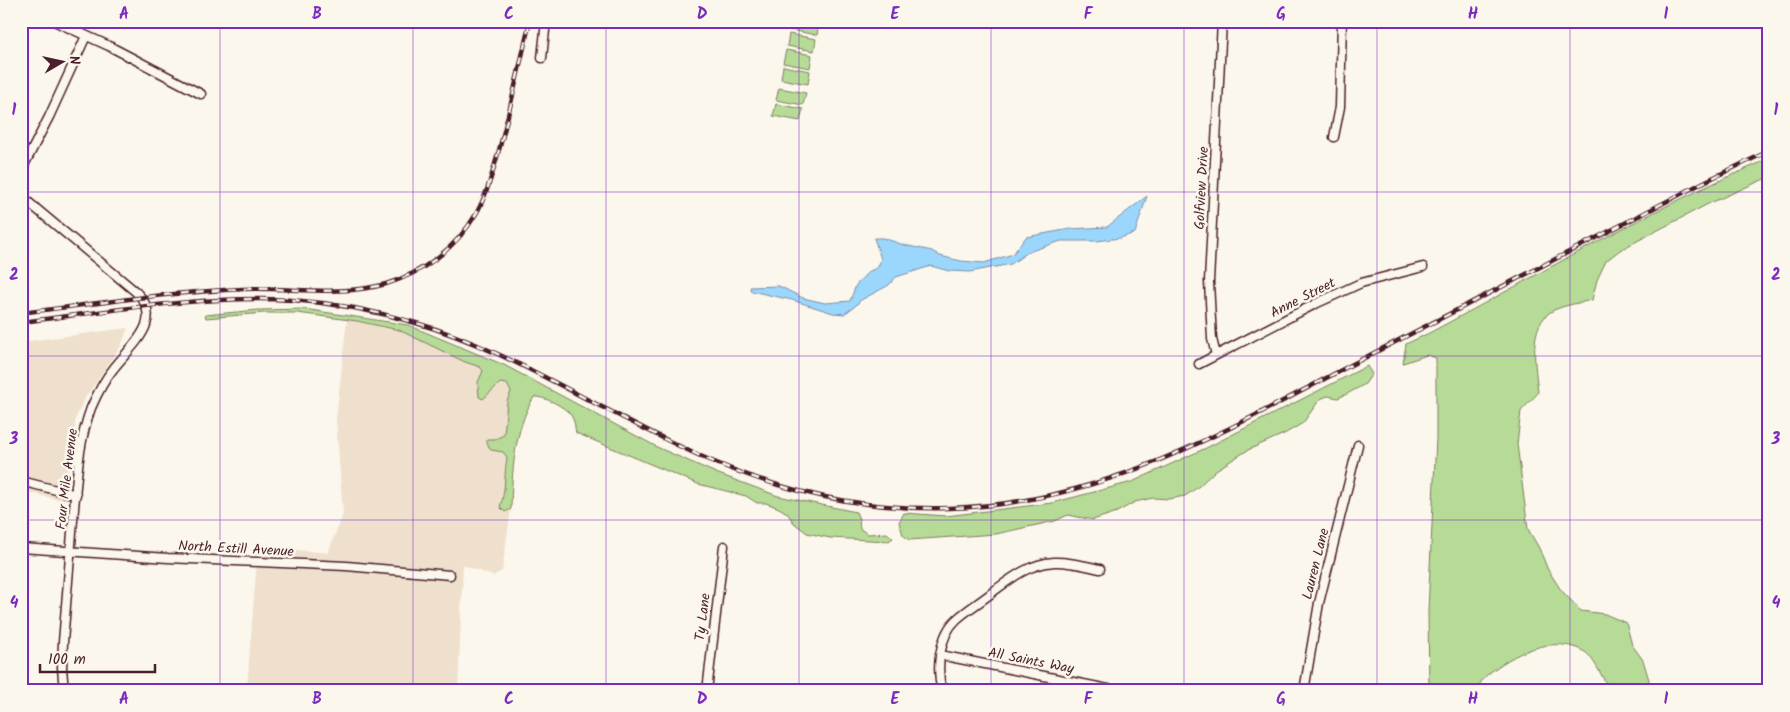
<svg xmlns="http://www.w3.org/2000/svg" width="1790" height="712" font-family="Kalam,sans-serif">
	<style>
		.built { fill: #eee0cc }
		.green { fill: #b5db96; stroke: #807d60 }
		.water { fill: #9bd7fc; stroke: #7b8da8 }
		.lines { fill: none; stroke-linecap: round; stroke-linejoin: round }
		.minor-casing { stroke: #4a1f2b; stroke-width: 11 }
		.minor { stroke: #fbf7ec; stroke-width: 8 }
		.rail-casing { stroke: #4a1f2b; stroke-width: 4.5 }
		.rail { stroke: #fbf7ec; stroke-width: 2.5; stroke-dasharray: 8; stroke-linecap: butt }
		.grid { fill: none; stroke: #7b2cbf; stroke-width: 1; stroke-opacity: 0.55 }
		.labels { text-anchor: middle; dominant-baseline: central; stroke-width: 5; stroke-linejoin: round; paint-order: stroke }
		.street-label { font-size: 14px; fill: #4a1f2b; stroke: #fbf7ec }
		.neatline { fill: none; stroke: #7b2cbf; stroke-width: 2 }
		.grid-label { font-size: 16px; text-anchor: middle; font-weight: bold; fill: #7b2cbf }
	</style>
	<rect width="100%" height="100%" fill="#fbf7ec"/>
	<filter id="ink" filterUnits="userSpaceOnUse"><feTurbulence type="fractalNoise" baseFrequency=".02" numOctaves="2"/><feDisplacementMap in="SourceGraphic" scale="10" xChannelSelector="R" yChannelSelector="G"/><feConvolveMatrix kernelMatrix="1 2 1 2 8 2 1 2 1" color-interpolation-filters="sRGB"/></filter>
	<g filter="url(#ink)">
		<path class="built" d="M347,319L399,330L465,362L480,367L494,388L500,383L507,384L511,392L507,401L504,435L495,439H487L491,449L503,452L507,457L505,468L506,477L500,507L505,512L511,509L502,571L493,576L463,565L458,691H269L247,687L258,546L328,553L343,514L336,420Z
			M128,328L121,346L85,398L76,417L64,501L21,491V342Z"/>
		<path class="green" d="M792,21L819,23L817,35L790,30Z
			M789,34L816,39L814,51L787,46Z
			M786,50L812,55L810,68L783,63Z
			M783,66L810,71L808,84L781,79Z
			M779,88L806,93L803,105L776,100Z
			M776,104L803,109L800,121L773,116Z
			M1769,159V177L1708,204L1620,250L1606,261L1597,280L1592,300C1579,303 1565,305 1554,310C1526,324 1536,368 1538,393L1521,411L1517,444L1528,529L1539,548L1548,570L1561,590L1581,611L1605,614L1626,623L1632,645L1643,660L1649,680V691H1610C1605,682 1593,657 1585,652C1553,633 1512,654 1487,675C1482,679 1479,686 1476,691H1429L1428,611L1436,438V358L1427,355L1403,363L1406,344L1431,332C1542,273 1653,207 1769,159Z
			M304,309L408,325L504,365L659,448L716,473L778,496L856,512L859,519L860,529L868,534L887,533L893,538L889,541L830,538L807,533L794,523L787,513L779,508L766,503H757L746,496L698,484L576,433C575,429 575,422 572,417C568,408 544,396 534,397C514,430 512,471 511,509L505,512L500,507C506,490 504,474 507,457L503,452L491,450L487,443V439H495L504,435L507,401L511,392L507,384L500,383L483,399L479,397L478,382L483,371L480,367L465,362L399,330L357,321L297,313H264L206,318L205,315L258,310Z
			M1367,366L1372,374L1365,384L1347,394L1338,398L1328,396L1320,399L1303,423L1286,433L1248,450L1216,470L1198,487L1185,496L1169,499L1153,498L1135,502L1117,512L1093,520L1068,515L1055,521L996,534L909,540L903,535L899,522L904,513L946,516L1052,503L1132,482L1208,447Z"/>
		<path class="water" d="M1147,196L1135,233L1120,238L1097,241H1061L1028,252L1011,264L970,272L949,271L931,266L896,277L889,285L861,300L854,307L844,314L833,313L792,300L751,291L750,287L779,286L803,298L825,303L850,301L856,285L868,272L878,267L881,259L874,238H883L904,245L932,251L940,256L961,261L984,263L1013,254L1026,237L1070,229L1107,227Z"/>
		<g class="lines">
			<g class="minor-casing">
				<path id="minor" d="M54,21L109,46L201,94
					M542,58L546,21
					M1334,137L1340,107L1342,21
					M21,171L49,117L86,36
					M21,196L136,292C166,320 131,346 114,368C104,380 97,394 91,408C79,440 77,475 74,509C70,553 67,597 63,642L62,668L64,691
					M1216,355L1212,339L1209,282L1222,21
					M1199,364L1315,304L1361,283L1423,267
					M21,481L76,495
					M21,548L168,558L346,566L450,575
					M940,655L1118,691
					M707,691L724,546
					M942,691C936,669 939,635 957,619C968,609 982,601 994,591C1013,577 1029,564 1054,562C1069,561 1085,566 1100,569
					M1304,691L1319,603L1358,445"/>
			</g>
			<use href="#minor" class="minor"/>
			<g class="rail-casing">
				<path id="rail" d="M21,313C95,304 169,292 243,289C291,287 339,297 386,284C423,273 457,247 476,214C487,195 493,171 499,150C511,107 520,64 530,21
					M21,322C110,311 202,295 292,300C334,303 376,311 416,323C483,342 544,377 606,409C651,432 697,457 745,474C810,498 880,510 949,508C1108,504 1233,426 1370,355C1483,297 1595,238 1708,180L1769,151"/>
			</g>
			<use href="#rail" class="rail"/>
		</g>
	</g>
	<path class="grid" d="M220,21V691M413,21V691M606,21V691M799,21V691M991,21V691M1184,21V691M1377,21V691M1570,21V691M21,192H1769M21,356H1769M21,520H1769"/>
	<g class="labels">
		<g class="street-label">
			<text transform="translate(1202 188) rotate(-87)">Golfview Drive</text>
			<text transform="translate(1303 298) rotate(-27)">Anne Street</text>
			<text transform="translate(67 479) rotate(-83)">Four Mile Avenue</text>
			<text transform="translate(236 549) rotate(3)">North Estill Avenue</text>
			<text transform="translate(1316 564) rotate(-76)">Lauren Lane</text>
			<text transform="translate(703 617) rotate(-83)">Ty Lane</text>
			<text transform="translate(1031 661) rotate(11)">All Saints Way</text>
		</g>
	</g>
	<rect width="1790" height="712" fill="none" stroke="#fbf7ec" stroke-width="55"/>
	<g transform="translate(62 62) rotate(81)" stroke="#fbf7ec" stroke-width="4" paint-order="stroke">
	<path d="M0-4L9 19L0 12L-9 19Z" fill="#4a1f2b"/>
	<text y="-8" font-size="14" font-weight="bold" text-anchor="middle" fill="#4a1f2b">N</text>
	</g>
	<path d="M40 664v8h115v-8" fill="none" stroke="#4a1f2b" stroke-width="2.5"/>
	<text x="48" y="664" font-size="15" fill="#4a1f2b" stroke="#fbf7ec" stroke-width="4" paint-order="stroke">100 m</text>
	<rect x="28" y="28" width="1734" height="656" class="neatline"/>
	<g class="grid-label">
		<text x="124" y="19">A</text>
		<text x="317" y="19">B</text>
		<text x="509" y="19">C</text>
		<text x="702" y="19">D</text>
		<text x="895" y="19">E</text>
		<text x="1088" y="19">F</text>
		<text x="1281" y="19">G</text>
		<text x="1473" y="19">H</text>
		<text x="1666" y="19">I</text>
		<text x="14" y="115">1</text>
		<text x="1776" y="115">1</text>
		<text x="14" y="280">2</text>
		<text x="1776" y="280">2</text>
		<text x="14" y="444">3</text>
		<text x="1776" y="444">3</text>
		<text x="14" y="608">4</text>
		<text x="1776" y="608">4</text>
		<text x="124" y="704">A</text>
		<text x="317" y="704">B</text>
		<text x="509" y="704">C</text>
		<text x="702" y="704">D</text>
		<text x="895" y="704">E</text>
		<text x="1088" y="704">F</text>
		<text x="1281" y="704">G</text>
		<text x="1473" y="704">H</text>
		<text x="1666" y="704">I</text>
	</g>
</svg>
